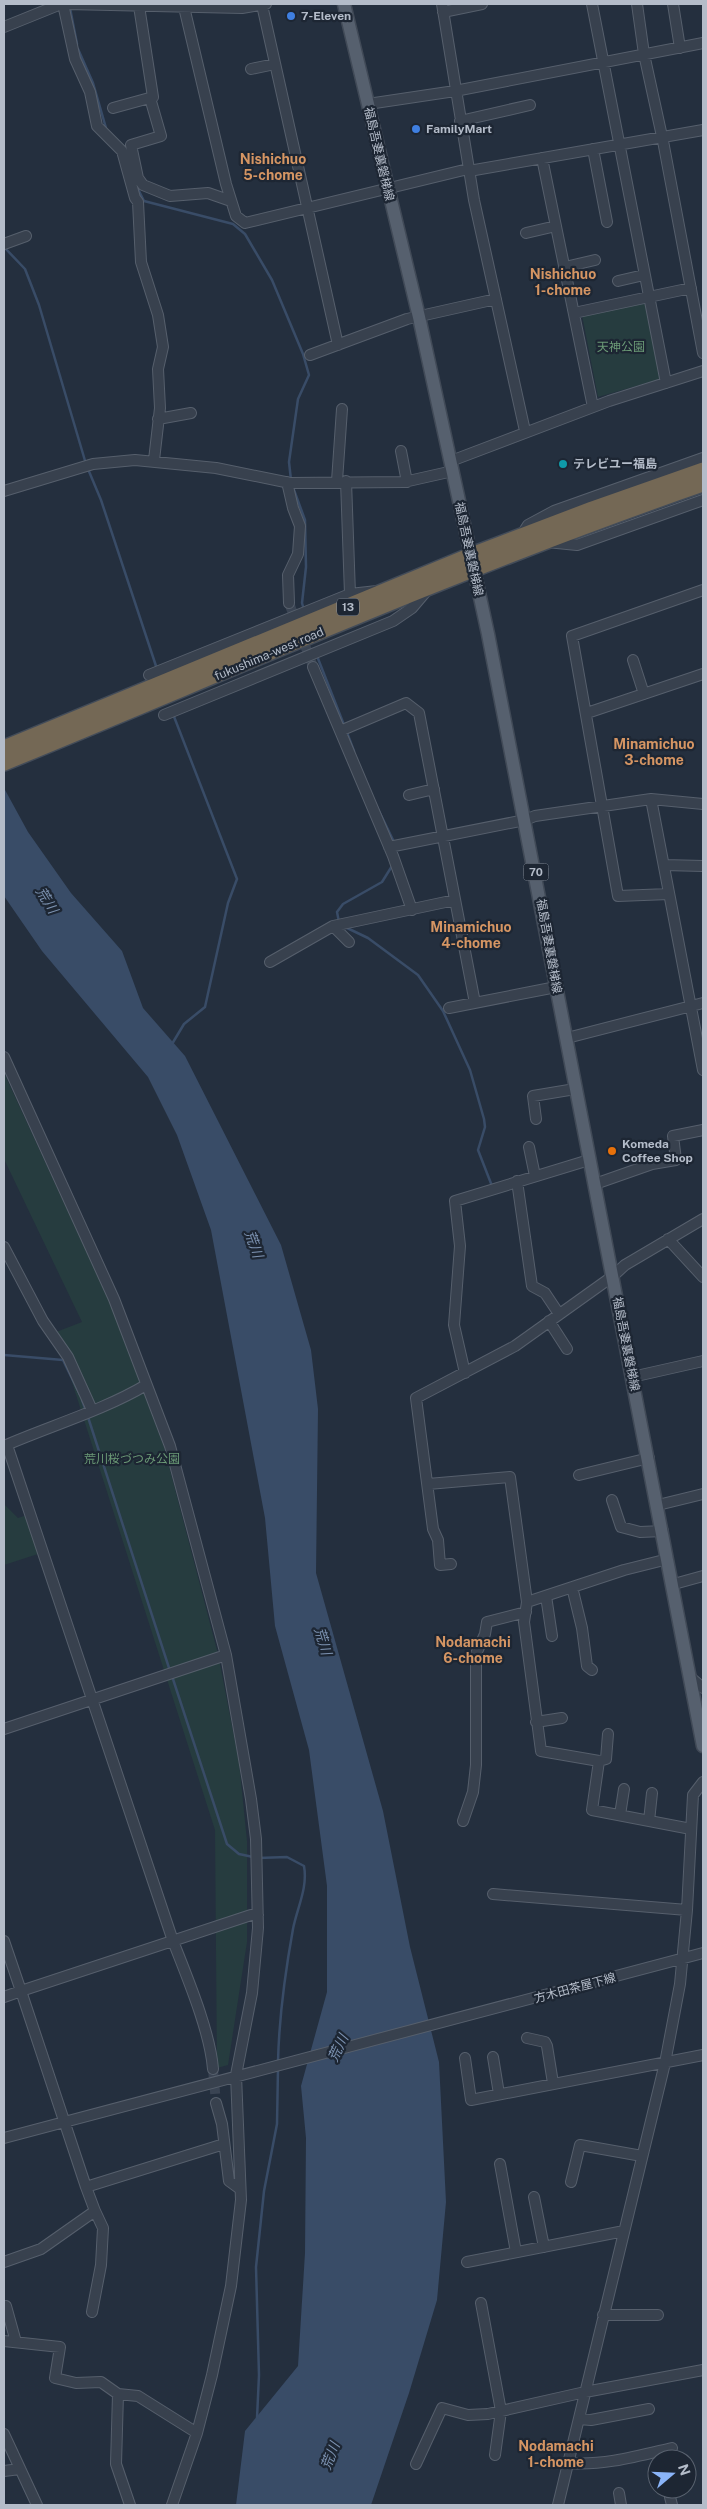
<svg xmlns="http://www.w3.org/2000/svg" width="707" height="2509" font-family="'Public Sans','Noto Sans JP',sans-serif">
	<style>
		.green { fill: #263c3f }
		.water { fill: #394c67 }
		.lines { fill: none; stroke-linecap: round; stroke-linejoin: round }
		.stream { stroke: #394c67; stroke-width: 2.5 }
		.minor-tunnel { stroke: #3a4453; stroke-width: 10; stroke-dasharray: 10 5; stroke-linecap: butt }
		.minor-casing { stroke: #565f6c; stroke-width: 12 }
		.major-casing { stroke: #414a57; stroke-width: 15 }
		.highway-casing { stroke: #434c59; stroke-width: 18 }
		.minor { stroke: #38414e; stroke-width: 10 }
		.major { stroke: #56606e; stroke-width: 12 }
		.highway { stroke: #746855; stroke-width: 15 }
		.shop-dot { fill: #3f7fe0; stroke: #1d2633; stroke-width: 2 }
		.culture-dot { fill: #0f9aa8; stroke: #1d2633; stroke-width: 2 }
		.food-dot { fill: #e8710a; stroke: #1d2633; stroke-width: 2 }
		.labels { text-anchor: middle; dominant-baseline: central; stroke-width: 4.5; stroke-linejoin: round; paint-order: stroke }
		.shield { fill: #1d2633; stroke: #878f9c; stroke-width: 1 }
		.shield-label { font-size: 11px; font-weight: bold; fill: #b4bcc9 }
		.poi-label { font-size: 12px; font-weight: bold; fill: #b4bcc9; stroke: #1d2633; text-anchor: start }
		.street-label { font-size: 12px; fill: #b4bcc9; stroke: #1d2633 }
		.park-label { font-size: 12px; fill: #6b9a76; stroke: #1d2633 }
		.neighbourhood-label { font-size: 14px; font-weight: bold; fill: #d59563; stroke: #1d2633 }
		.water-label { font-size: 14px; font-style: italic; fill: #7c92b1; stroke: #1d2633 }
	</style>
	<rect width="100%" height="100%" fill="#242f3e"/>
	<path class="green" d="M646,302L661,379L598,397L582,315Z
		M4,1073L108,1298L164,1447L218,1654L239,1762L247,1841V1942L228,2065L217,2068L215,1830L56,1332L82,1322L4,1159Z
		M4,1504L18,1518L27,1515L41,1553L4,1565Z"/>
	<path class="water" d="M4,788L28,832L71,893L122,951L143,1008L185,1056L281,1245L311,1350L318,1409L316,1573L383,1811L410,1947L439,2062L446,2202L437,2300L409,2393L371,2505H236L245,2431L298,2366L305,2253L306,2138L301,2086L327,1992V1886L309,1750L275,1626L265,1518L211,1230L177,1135L148,1077L42,951L4,896Z"/>
	<g class="lines">
		<path class="stream" d="M70,8L77,44
			M78,49L93,83L106,128
			M137,187L144,201L233,224L245,234L272,280L303,354L309,375L298,399L289,462L291,480
			M4,247L25,269L39,305L86,464
			M88,469L101,500L157,669
			M294,490L305,520L306,567L302,603L304,610
			M317,656L344,725
			M346,730L354,751
			M377,807L394,842
			M339,922L337,912L343,904L382,882L392,866
			M345,927L368,938L418,975L443,1011L470,1070L484,1119L485,1127L478,1150L492,1186
			M172,1044L184,1024L205,1007L228,903L237,879L173,714
			M4,1355L63,1360L80,1395
			M82,1400L86,1411
			M88,1417L170,1671
			M172,1676L227,1844L239,1854L253,1857
			M258,1858L287,1857L304,1866C308,1888 297,1908 293,1929C285,1973 279,2018 278,2062
			M257,2418L259,2375L256,2267L264,2191L277,2124L278,2068"/>
		<path class="minor-tunnel" d="M289,603L312,664
			M213,2069L216,2103"/>
		<g class="minor-casing">
			<path id="minor" d="M63,4L75,59L90,92L97,126L122,151L135,198L138,202L141,262L158,315L163,347L158,369L160,408L154,460
				M67,4L242,8L266,4
				M442,4L474,200L525,431
				M592,4L666,383
				M637,4L644,54L663,141L703,353
				M673,4L680,48
				M262,5L338,345
				M184,7L226,184L236,216L245,223L468,169
				M443,12L482,4
				M4,27L61,4
				M251,69L275,64
				M150,98L161,136L131,145L138,178L143,185L170,196L208,193L231,201
				M368,104L455,91L703,43
				M113,108L153,97L139,6
				M460,121L530,105
				M593,149L607,222
				M542,158L593,407
				M469,171L703,130
				M526,233L556,226
				M4,244L26,236
				M565,267L595,260
				M618,281L644,275
				M574,313L691,288
				M310,355L407,319L496,299
				M158,419L191,413
				M401,451L407,482
				M451,461L609,401L703,371
				M337,481L342,409
				M346,481L350,594
				M287,482L293,508L300,526L298,554L288,575L289,603
				M4,491L93,464L135,460L216,468L290,483L404,482L453,471
				M521,536L528,525L554,511L703,458
				M547,542L577,545L703,500
				M633,660L644,694
				M313,667L393,856L412,910
				M149,675L350,594L377,591
				M587,713L703,674
				M164,715L393,621L412,608L429,588
				M340,731L406,703L419,713L475,1003
				M409,795L434,789
				M651,799L703,1070
				M389,847L525,820L535,816L651,799L703,804
				M664,865L703,866
				M669,894L618,896L572,636L703,590
				M333,926L349,942
				M270,962L333,926L455,900
				M449,1008L556,987
				M567,1038L703,1003
				M4,1057L114,1299L170,1446L226,1655L251,1799L256,1839L258,1928L252,1993L236,2075L241,2200L231,2286L212,2375L197,2433
				M536,1119L533,1096L575,1089
				M529,1147L535,1176
				M517,1181L532,1286L545,1293L559,1314
				M595,1184L652,1164L676,1160L673,1136L703,1130
				M668,1239L703,1277
				M4,1247L43,1321L68,1357L92,1410
				M549,1321L567,1349
				M465,1373L454,1325L460,1246L455,1201L589,1160
				M632,1377L703,1361
				M7,1445L173,1941C187,1977 210,2031 213,2069
				M4,1446C50,1426 104,1410 146,1385
				M579,1475L649,1458
				M428,1484L510,1477L527,1602L524,1622L541,1751L599,1761L592,1810L691,1829
				M612,1500L621,1527L640,1532L663,1531
				M658,1505L703,1494
				M451,1564L440,1565L438,1540L433,1529L416,1398L515,1346L613,1276L625,1265L703,1219
				M674,1584L703,1576
				M572,1587L582,1628L587,1666L592,1670
				M546,1596L552,1636
				M527,1602L624,1570L668,1559
				M689,1676L703,1688
				M536,1722L562,1718
				M4,1729L226,1655
				M599,1761L606,1759L608,1734
				M620,1815L624,1789
				M463,1821L473,1792L476,1765V1654L485,1634L487,1622L526,1612
				M649,1821L652,1793
				M493,1894L687,1910
				M4,1941L21,1991L251,1915H258
				M4,1997L21,1991L86,2187L224,2144
				M527,2038L545,2042L547,2046L553,2083
				M493,2057L499,2094
				M465,2058L471,2100L703,2055
				M216,2103L222,2124L229,2181L240,2189
				M4,2138L703,1953
				M500,2164L516,2252
				M571,2182L580,2145L642,2156
				M534,2197L544,2247
				M4,2262L41,2249L95,2211L86,2187
				M467,2262L624,2231
				M481,2303L501,2411L495,2455
				M6,2306L16,2342
				M92,2312L101,2265L103,2228L95,2211
				M603,2315H658
				M4,2341L60,2347L55,2378L76,2383L101,2382L118,2394
				M579,2419L591,2420L649,2409
				M4,2434L37,2505
				M568,2463C603,2466 638,2456 672,2448
				M416,2464L442,2408L468,2415L488,2414L585,2392L703,2370
				M4,2471L20,2469
				M619,2493L621,2505
				M670,2497L672,2505
				M130,2505L116,2464L118,2394L138,2396L197,2433L172,2505
				M558,2505L665,2063L680,1984L687,1910L693,1795L703,1782"/>
		</g>
		<g class="major-casing">
			<path id="major" d="M344,4L419,317L488,634L703,1746"/>
		</g>
		<g class="highway-casing">
			<path id="highway" d="M4,748L469,556L592,509L703,470
				M4,763C236,668 466,566 703,484"/>
		</g>
		<use href="#minor" class="minor"/>
		<use href="#major" class="major"/>
		<use href="#highway" class="highway"/>
	</g>
	<g class="shop-dot">
		<circle cx="291" cy="16" r="5"/>
		<circle cx="416" cy="129" r="5"/>
	</g>
	<circle class="culture-dot" cx="563" cy="464" r="5"/>
	<circle class="food-dot" cx="612" cy="1151" r="5"/>
	<g class="labels">
		<g class="shield">
			<rect x="337" y="598.5" width="22" height="17" rx="4"/>
			<rect x="523.5" y="863.5" width="25" height="17" rx="4"/>
		</g>
		<g class="shield-label">
			<text x="348" y="607">13</text>
			<text x="536" y="872">70</text>
		</g>
		<g class="poi-label">
			<text x="301" y="16">7-Eleven</text>
			<text x="426" y="129">FamilyMart</text>
			<text x="573" y="464">テレビユー福島</text>
			<text x="622" y="1144">Komeda<tspan x="622" dy="14">Coffee Shop</tspan></text>
		</g>
		<g class="street-label">
			<text transform="translate(379 154) rotate(77)">福島吾妻裏磐梯線</text>
			<text transform="translate(469 549) rotate(78)">福島吾妻裏磐梯線</text>
			<text transform="translate(269 654) rotate(-23)">fukushima-west road</text>
			<text transform="translate(549 946) rotate(80)">福島吾妻裏磐梯線</text>
			<text transform="translate(626 1344) rotate(79)">福島吾妻裏磐梯線</text>
			<text transform="translate(575 1988) rotate(-15)">方木田茶屋下線</text>
		</g>
		<g class="park-label">
			<text x="621" y="347">天神公園</text>
			<text x="132" y="1459">荒川桜づつみ公園</text>
		</g>
		<g class="neighbourhood-label">
			<text x="273" y="159">Nishichuo<tspan x="273" dy="16">5-chome</tspan></text>
			<text x="563" y="274">Nishichuo<tspan x="563" dy="16">1-chome</tspan></text>
			<text x="654" y="744">Minamichuo<tspan x="654" dy="16">3-chome</tspan></text>
			<text x="471" y="927">Minamichuo<tspan x="471" dy="16">4-chome</tspan></text>
			<text x="473" y="1642">Nodamachi<tspan x="473" dy="16">6-chome</tspan></text>
			<text x="556" y="2446">Nodamachi<tspan x="556" dy="16">1-chome</tspan></text>
		</g>
		<g class="water-label">
			<text transform="translate(47 900) rotate(58)">荒川</text>
			<text transform="translate(254 1244) rotate(70)">荒川</text>
			<text transform="translate(323 1641) rotate(73)">荒川</text>
			<text transform="translate(338 2048) rotate(-65)">荒川</text>
			<text transform="translate(330 2456) rotate(-69)">荒川</text>
		</g>
	</g>
	<rect width="707" height="2509" fill="none" stroke="#b4bcc9" stroke-width="10"/>
	<g transform="translate(672 2474) rotate(71)"><circle r="24" fill="#1d2633" stroke="#59626f"/>
	<path d="M0-4L9 19L0 12L-9 19Z" fill="#8ab4f8"/>
	<text y="-8" font-size="14" font-weight="bold" text-anchor="middle" fill="#b4bcc9">N</text>
	</g>
</svg>
